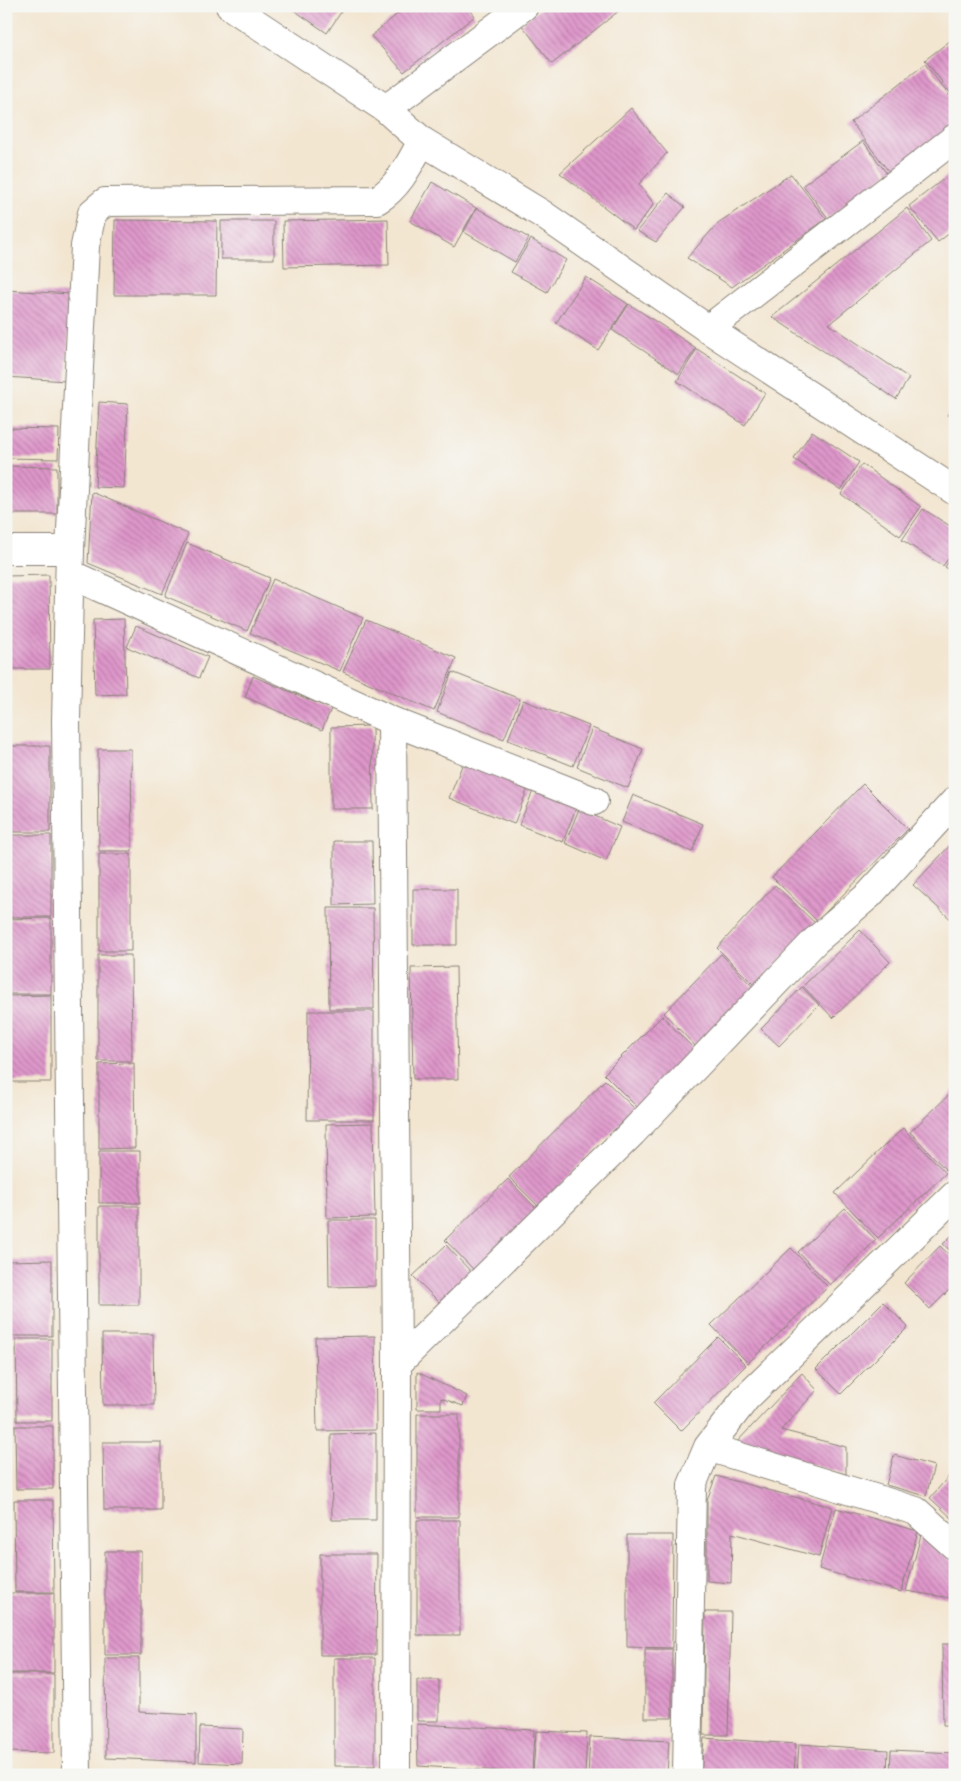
<svg xmlns="http://www.w3.org/2000/svg" width="961" height="1781" font-family="'Old Standard TT',serif">
	<style>
		.building { fill: url(#building-back-hatch) }
		.lines { fill: none; stroke-linecap: round; stroke-linejoin: round }
		.minor-casing { stroke: #888176; stroke-width: 30 }
		.minor { stroke: #fff; stroke-width: 28 }
	</style>
	<defs>
		<pattern id="building-back-hatch" width="6" height="6" patternUnits="userSpaceOnUse" patternTransform="scale(1.25)"><rect width="6" height="6" fill="#df97cb"/><path d="M-1 5l2 2M0 0l6 6M5-1l2 2" fill="none" stroke="#b47aa4"/></pattern>
	</defs>
	<rect width="100%" height="100%" fill="#f6f6f2"/>
	<filter id="ink" filterUnits="userSpaceOnUse"><feTurbulence type="fractalNoise" baseFrequency=".02" numOctaves="2"/><feDisplacementMap in="SourceGraphic" scale="10" xChannelSelector="R" yChannelSelector="G"/><feConvolveMatrix kernelMatrix="1 2 1 2 8 2 1 2 1" color-interpolation-filters="sRGB"/></filter>
	<filter id="wash" filterUnits="userSpaceOnUse"><feTurbulence type="fractalNoise" baseFrequency=".0096" numOctaves="4" result="noise"/><feDisplacementMap in="SourceGraphic" scale="20" xChannelSelector="R" yChannelSelector="G"/><feGaussianBlur stdDeviation="1.12" result="paint"/><feColorMatrix in="noise" values="0 0 0 0 0 0 0 0 0 0 0 0 0 0 0 0 0 1.4 0 .05"/><feComposite in="paint" operator="in"/></filter>
	<g filter="url(#wash)">
		<rect width="100%" height="100%" fill="#f3e6d1"/>
		<g id="blocks">
			<path class="building" d="M288,6H345L327,33Z
				M407,6H467L475,16L404,72L371,36Z
				M544,6H625L552,64L521,24Z
				M955,37V99L925,60Z
				M925,64L955,103V123L890,173L851,122Z
				M631,108L667,153L639,184L654,204L634,230L560,173Z
				M863,141L887,174L828,218L803,185Z
				M955,170V229L938,242L909,206Z
				M791,174L826,219L732,287L687,258L718,223Z
				M432,182L476,208L454,247L410,221Z
				M668,193L685,207L656,242L637,231Z
				M477,208L529,238L515,262L464,232Z
				M907,208L931,241L829,324L909,378L896,399L772,317Z
				M388,219L389,265L284,267L283,221Z
				M115,220L217,221L216,295H114Z
				M221,221H274V259H221Z
				M531,239L566,260L547,292L511,272Z
				M586,277L628,304L598,350L556,323Z
				M6,290L71,294L66,381L6,377Z
				M629,304L696,348L679,374L612,330Z
				M697,349L765,393L745,425L677,381Z
				M99,402L128,404L124,488L95,487Z
				M955,404V421L947,415Z
				M6,428L59,429L58,459L6,458Z
				M812,431L859,462L841,490L794,459Z
				M862,464L921,507L900,536L841,494Z
				M6,466L57,467V514H6Z
				M92,492L188,534L162,594L88,563Z
				M923,509L955,529V549L943,566L902,540Z
				M187,543L270,578L247,631L165,596Z
				M955,553V574L945,567Z
				M49,575L50,669H6V576Z
				M273,579L363,618L340,671L250,633Z
				M124,619L126,694L95,695L93,620Z
				M366,620L456,658L434,711L343,672Z
				M136,626L208,657L199,678L127,647Z
				M452,672L520,699L504,739L437,712Z
				M253,676L331,709L322,730L245,697Z
				M523,700L589,726L573,766L508,740Z
				M372,726L373,809H331V727Z
				M592,728L643,749L628,788L577,767Z
				M6,746H50V832H6Z
				M98,749H131L132,851H99Z
				M463,763L528,788L514,824L449,798Z
				M863,784L908,829L817,921L772,877Z
				M533,791L576,808L563,842L519,825Z
				M633,795L703,824L692,852L622,822Z
				M579,809L620,827L606,861L565,843Z
				M6,835H51V917H6Z
				M955,840V923L913,885Z
				M334,841H372L373,904L334,905Z
				M99,854H131V951H99Z
				M775,885L815,923L756,987L717,948Z
				M413,889H457V945H413Z
				M328,908H373L374,1009H329Z
				M51,918V994H6V919Z
				M860,930L890,962L833,1018L803,986Z
				M721,954L754,988L697,1048L664,1013Z
				M98,955H131L132,1061H98Z
				M456,967L458,1079H413L411,968Z
				M802,987L819,1005L779,1046L761,1029Z
				M51,995V1082H6V996Z
				M308,1011H374V1120H307Z
				M662,1016L695,1050L637,1107L604,1074Z
				M134,1063L135,1148L99,1149V1064Z
				M605,1080L635,1109L539,1207L509,1177Z
				M955,1089V1165L948,1172L910,1132Z
				M373,1123L375,1217L327,1218L326,1124Z
				M903,1128L946,1173L878,1238L835,1193Z
				M99,1151H140V1203H99Z
				M508,1179L537,1209L474,1270L445,1240Z
				M99,1206H139V1305H99Z
				M845,1208L876,1240L830,1285L798,1252Z
				M328,1220H375V1286L329,1287Z
				M955,1232V1255L943,1244Z
				M446,1245L471,1272L439,1302L413,1276Z
				M940,1246L955,1260V1284L930,1309L904,1283Z
				M791,1248L828,1287L748,1363L711,1325Z
				M52,1260V1336H6V1261Z
				M883,1302L908,1327L841,1394L816,1369Z
				M102,1334H153L154,1405H103Z
				M375,1336L376,1430L317,1431L315,1337Z
				M718,1337L746,1365L681,1431L653,1403Z
				M16,1339H52V1421H17Z
				M417,1372L467,1396L463,1406L441,1398V1409H417Z
				M802,1373L817,1390L781,1430L846,1447V1474L735,1444Z
				M417,1414H459V1517H417Z
				M15,1426H53V1489H16Z
				M376,1433V1520H332L331,1434Z
				M103,1442H161V1510H104Z
				M894,1455L934,1466L926,1496L886,1485Z
				M716,1476L832,1507L819,1557L732,1533L731,1583L707,1581V1500Z
				M949,1476L955,1481V1516L953,1519L930,1498Z
				M14,1500H53L54,1592H15Z
				M836,1508L918,1531L901,1592L819,1569Z
				M417,1520H460V1635H417Z
				M627,1535H673L672,1648L627,1647Z
				M921,1535L955,1562V1594L951,1598L906,1591Z
				M105,1551H141V1655H105Z
				M320,1554H377L376,1655H320Z
				M7,1593H54V1673H7Z
				M705,1612H731L728,1735H703Z
				M942,1644H955V1725H943Z
				M645,1649H672V1718H645Z
				M105,1658H139V1712L196,1715V1762L106,1758Z
				M334,1658H375V1766H334Z
				M6,1674H54V1753L6,1752Z
				M417,1680H439V1721H417Z
				M417,1724L534,1730L532,1773L418,1766Z
				M200,1727L243,1729L242,1764L199,1762Z
				M536,1731L587,1733L585,1775L533,1773Z
				M590,1737L669,1741L667,1775H588Z
				M704,1738L796,1744L794,1775H701Z
				M799,1744L888,1750L887,1775H797Z
				M891,1750L955,1753V1775H890Z"/>
		</g>
	</g>
	<g filter="url(#ink)">
		<use href="#blocks" fill-opacity="0" stroke="#888176" stroke-width="1"/>
		<g class="lines">
			<g class="minor-casing">
				<path id="minor" d="M230,6L386,109L422,141L542,214L708,329L955,491
					M386,109L524,6
					M708,329L955,138
					M6,550H70
					M70,574L392,721L594,801
					M392,721L397,1364L396,1775
					M397,1364L632,1133L815,941L869,895L955,801
					M708,1447L916,1511L955,1546
					M77,1775L66,720L70,550L85,246L92,213L105,202L377,200C399,187 410,163 422,141
					M687,1775L692,1485L708,1447L746,1398L955,1195"/>
			</g>
			<use href="#minor" class="minor"/>
		</g>
	</g>
	<rect width="961" height="1781" fill="none" stroke="#f6f6f2" stroke-width="25"/>
</svg>
